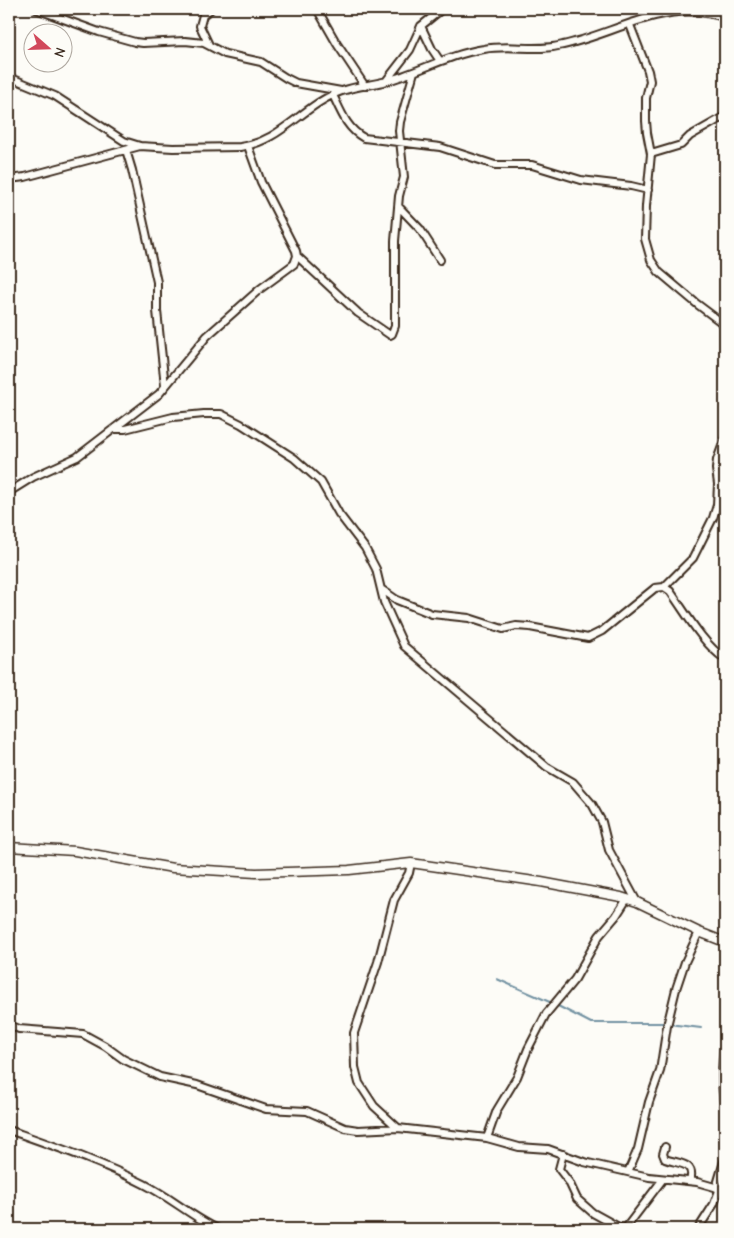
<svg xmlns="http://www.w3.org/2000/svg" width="734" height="1238" font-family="'Comic Neue',sans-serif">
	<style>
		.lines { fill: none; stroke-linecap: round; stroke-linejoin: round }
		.stream { stroke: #7392a2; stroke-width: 2 }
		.minor-casing { stroke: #3b2a1e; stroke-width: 10 }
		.tertiary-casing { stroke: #3b2a1e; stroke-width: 11 }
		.minor { stroke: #fdfcf7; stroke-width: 6 }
		.tertiary { stroke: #fdfcf7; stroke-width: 8 }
	</style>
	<rect width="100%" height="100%" fill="#fdfcf7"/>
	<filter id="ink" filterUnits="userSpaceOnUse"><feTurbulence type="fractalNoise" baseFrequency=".02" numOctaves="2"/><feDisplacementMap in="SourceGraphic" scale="10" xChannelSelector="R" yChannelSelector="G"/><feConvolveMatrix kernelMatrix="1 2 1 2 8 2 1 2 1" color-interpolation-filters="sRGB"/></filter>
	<g filter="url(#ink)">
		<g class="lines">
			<path class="stream" d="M497,979L552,1003
				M556,1005L591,1023H665
				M669,1024L701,1028"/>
			<g class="minor-casing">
				<path id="minor" d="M36,9L99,32L135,42L143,43L185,41L204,43L225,54L261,62L286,78L296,83L341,91
					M317,9L337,44L365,86
					M630,25L648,71L650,81L646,98V121L647,133L651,154L646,206L645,239L651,260L659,272L697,304L725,325
					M421,26L432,49L440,61
					M209,45L200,26L203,15L211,9
					M9,77L55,96L124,141L140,146L173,148L240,147C281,142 304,104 342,91C356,86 372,85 387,81C419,72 450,54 484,49C510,44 537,52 563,45C606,36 655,7 699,12C708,13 717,15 725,17
					M386,81L410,50L421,26L442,9
					M333,95C341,112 347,129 364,138L440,147L495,165H532L581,180L631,186L648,190
					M126,150L132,170L157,282V311L165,386
					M651,154L681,145L690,136L725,116
					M9,179L25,177L140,146
					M399,207L420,229L440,260
					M297,256L358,313L390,335L392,334L395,326V241L399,196L404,177L399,131L400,122L414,72
					M114,429H125L173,417L204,414H221L241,424L294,458L321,482L339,514L365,548L376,569L384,602L404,646L547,767L573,782L592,804L602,822L609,850L637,902
					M9,492L33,477L77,457L159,394L207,336L260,289L294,264L297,256L296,251L261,182L248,146
					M664,587L693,558L713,518L717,505L718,484L716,469L717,460L725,438
					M381,589L397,600L432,614L469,618L503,629L516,626L530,627L588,638L602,631L655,588L664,587L670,591C686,613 702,643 725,659
					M9,1025L19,1029L83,1034L105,1046L123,1059L160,1077L197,1085L266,1109L307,1111L345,1128L358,1130L398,1128L487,1138L519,1147L548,1149L584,1162L649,1177L697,1182L725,1190
					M725,1040C722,1061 721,1087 725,1108
					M398,1128L374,1106L359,1083L355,1067L354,1033L378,962L394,900L409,873L411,863
					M9,1130C54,1146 101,1162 144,1184C170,1197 192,1217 218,1229
					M487,1138L497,1110L517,1077L528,1049L546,1014L575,979L599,936L616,916L627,899
					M665,1147L663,1154L665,1159C678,1164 696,1162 690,1181
					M563,1154L559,1169L569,1182L577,1199L593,1213L622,1229
					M628,1172L638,1149L649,1102L660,1071L667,1026L676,989L685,962L699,932
					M716,1188L725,1158
					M625,1229L663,1179
					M698,1229L714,1204L720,1188"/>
			</g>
			<g class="tertiary-casing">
				<path id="tertiary" d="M9,847L75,851L173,868L256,873L349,870L411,863L541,882L621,897L637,902L699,932L725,942"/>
			</g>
			<use href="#minor" class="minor"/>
			<use href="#tertiary" class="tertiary"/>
		</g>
	</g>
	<rect width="734" height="1238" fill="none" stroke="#fdfcf7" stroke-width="30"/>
	<rect x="15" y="15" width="704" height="1208" fill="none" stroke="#3b2a1e" stroke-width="2" filter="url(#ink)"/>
	<g transform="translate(48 48) rotate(110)"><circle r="24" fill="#fdfcf7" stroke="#afa8a0"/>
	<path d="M0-4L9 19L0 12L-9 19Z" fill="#d1495b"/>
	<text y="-8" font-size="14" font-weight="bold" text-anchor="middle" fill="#3b2a1e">N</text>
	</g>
</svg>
